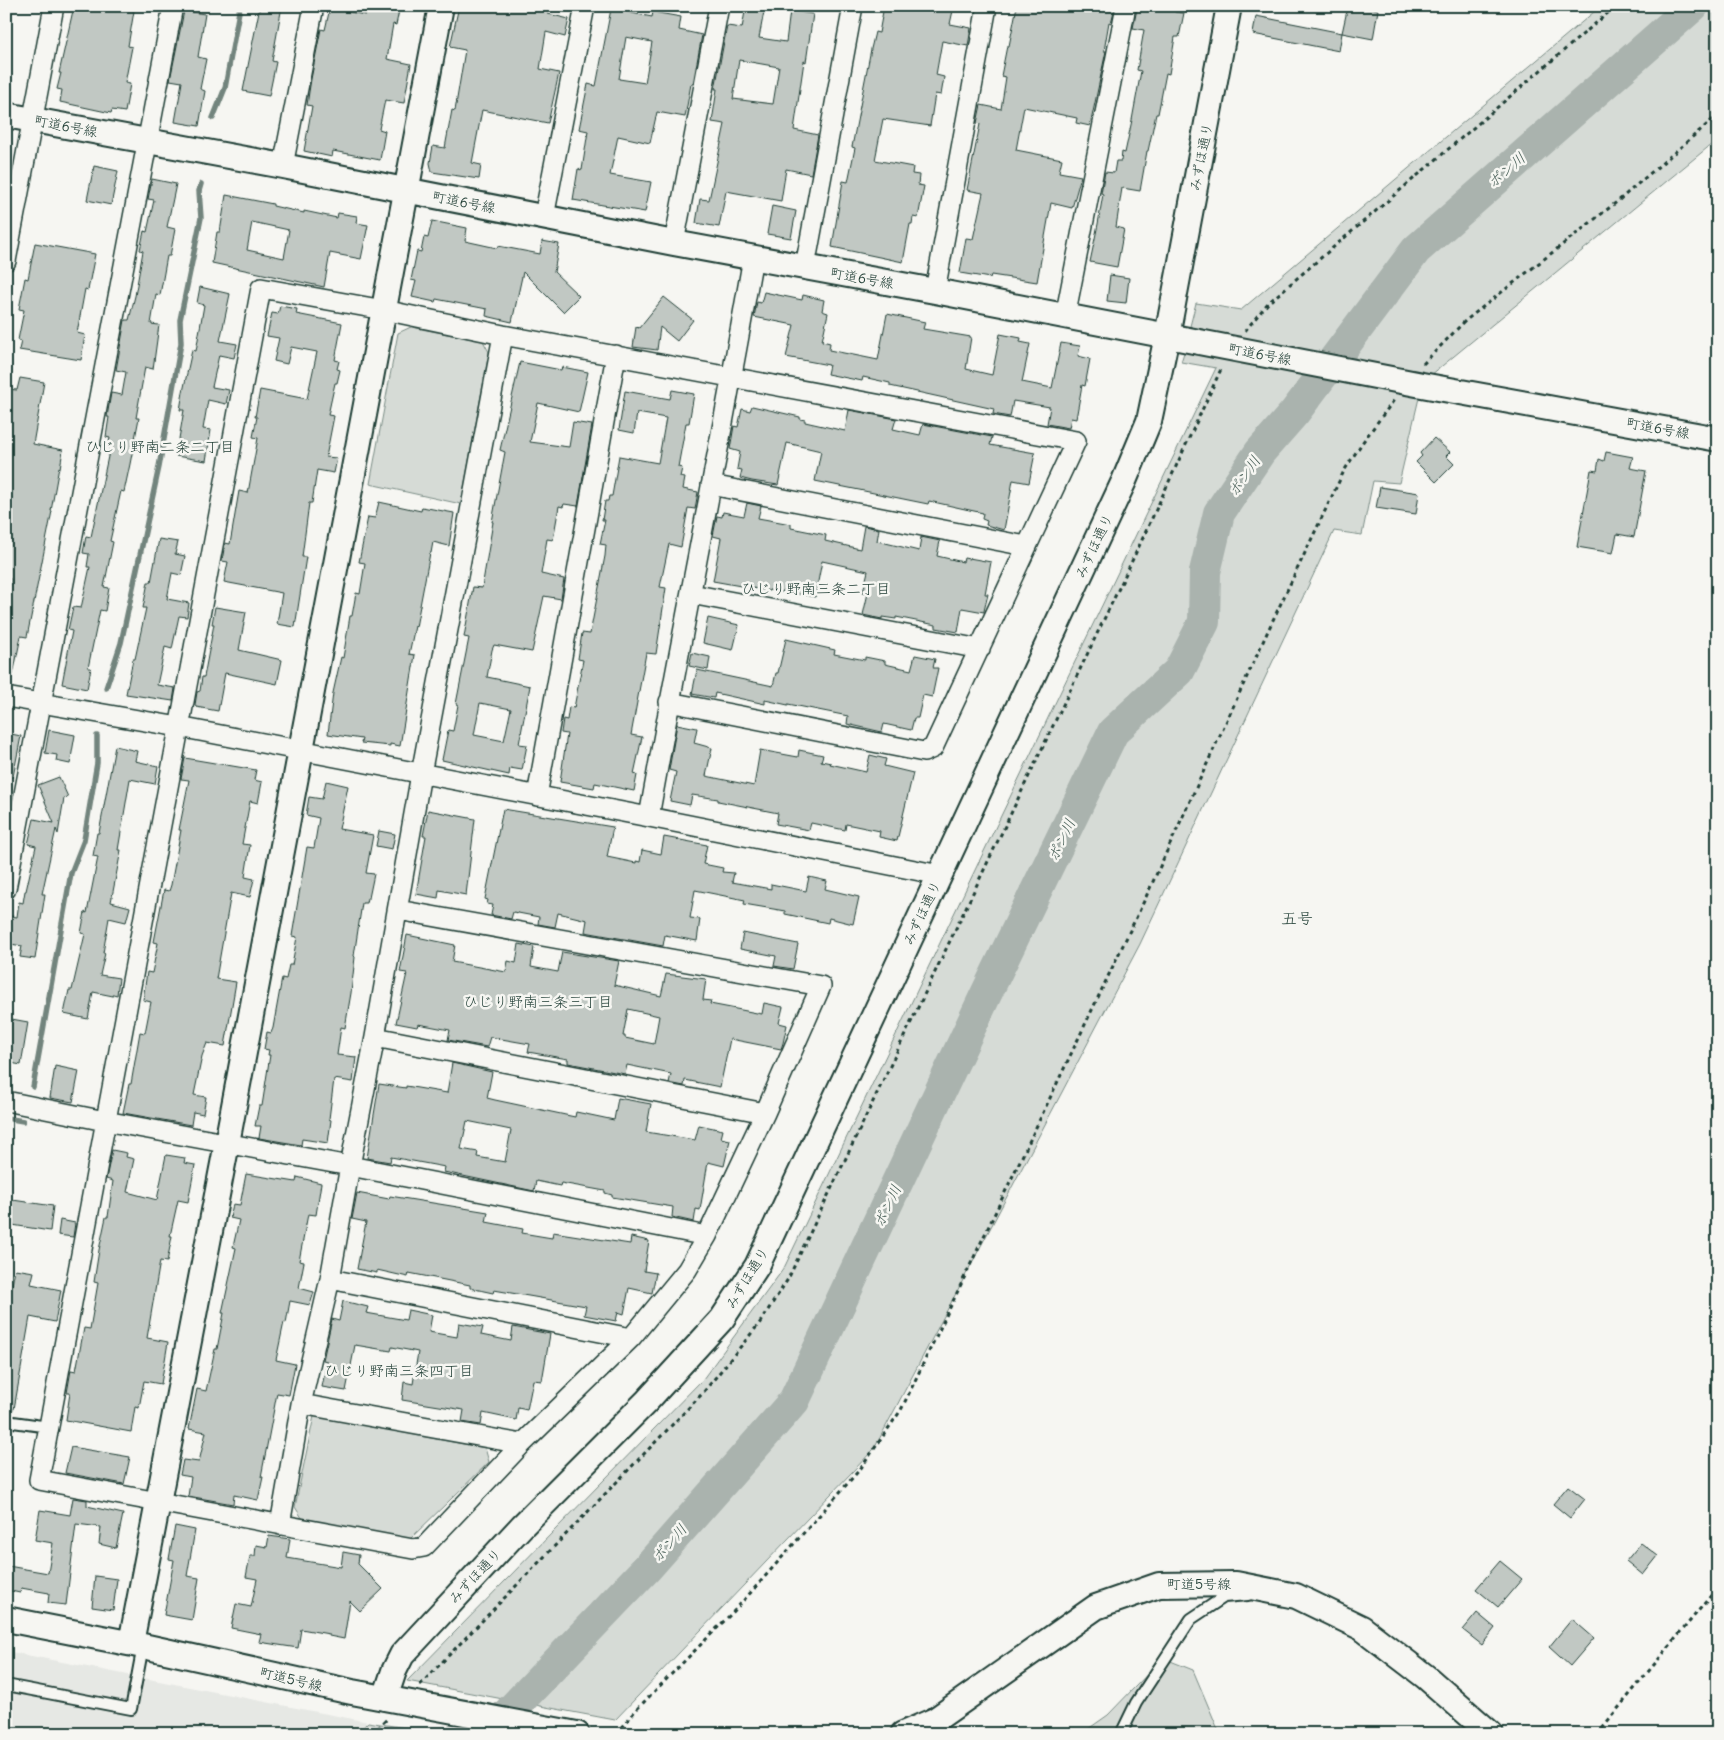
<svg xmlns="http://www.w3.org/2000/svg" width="1724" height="1740" font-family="Delius,'Klee One',sans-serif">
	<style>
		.built { fill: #e6e8e4 }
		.green { fill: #d6dbd6; stroke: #7a8c85 }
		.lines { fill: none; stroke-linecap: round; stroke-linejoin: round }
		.stream { stroke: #72847d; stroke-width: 5.5 }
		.river { stroke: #aab3ae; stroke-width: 32 }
		.building { fill: #c1c8c3; stroke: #1f3d34; fill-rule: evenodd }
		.service-casing { stroke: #1f3d34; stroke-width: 14 }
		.minor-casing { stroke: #1f3d34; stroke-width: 22 }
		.tertiary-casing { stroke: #1f3d34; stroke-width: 28 }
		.path { stroke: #1f3d34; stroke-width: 3; stroke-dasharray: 4 4; stroke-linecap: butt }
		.service { stroke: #f6f6f2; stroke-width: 10 }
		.minor { stroke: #f6f6f2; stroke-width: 19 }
		.tertiary { stroke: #f6f6f2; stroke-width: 24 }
		.labels { text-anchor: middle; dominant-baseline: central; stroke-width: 5; stroke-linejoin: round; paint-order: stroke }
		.street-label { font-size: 14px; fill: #1f3d34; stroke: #f6f6f2 }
		.water-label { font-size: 15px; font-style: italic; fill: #425a52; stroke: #f6f6f2 }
		.neighbourhood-label { font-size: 15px; fill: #1f3d34; stroke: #f6f6f2 }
		.quarter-label { font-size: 16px; fill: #1f3d34; stroke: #f6f6f2 }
	</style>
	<rect width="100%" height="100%" fill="#f6f6f2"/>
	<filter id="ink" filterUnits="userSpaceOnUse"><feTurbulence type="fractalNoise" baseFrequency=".02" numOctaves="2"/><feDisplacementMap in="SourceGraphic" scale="10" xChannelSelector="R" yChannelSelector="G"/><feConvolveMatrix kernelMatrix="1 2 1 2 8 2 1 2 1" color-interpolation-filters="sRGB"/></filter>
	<g filter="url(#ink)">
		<path class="built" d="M6,1651L368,1722L356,1734H6Z"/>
		<path class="green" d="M1601,6H1718V139L1431,375L1188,334L1196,303L1241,310Z
			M411,327L483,341L489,352L461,504L370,484L398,333Z
			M1188,340L1422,385L1399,483L1373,481L1362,535L1334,531L1140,944L874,1449L615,1720L407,1681L703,1379L784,1268L1216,368L1181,362Z
			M314,1416L485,1448L489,1462L410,1539L304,1521L295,1507Z
			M1163,1658L1193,1670L1220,1734H1081L1108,1715Z
			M368,1722L444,1734H356Z"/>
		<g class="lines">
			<path class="stream" d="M213,118L225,88L240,6
				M106,688L121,643L159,467L181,343L180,320L201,218L199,191L201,184
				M33,1087L71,873L84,840L97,763V736
				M6,1118L23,1121"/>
			<path class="river" d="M488,1734L647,1568L794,1401L987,992L1113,732L1179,671L1204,622L1205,572L1219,513L1260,452L1295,412L1416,250L1693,6"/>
		</g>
		<path class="building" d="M74,6H108L134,11L128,46L132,47L125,83L130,84L125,112L112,110L111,113L60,102L62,90L57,89L61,73H59Z
			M260,6H282L272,61L276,62L269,96L243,91Z
			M366,6H400L396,25L393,24L387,59L411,64L404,103L385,100L379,129L385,131L380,160L333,151L332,157L304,151L312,106L307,105L311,79L321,29L325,30L330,8L365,15Z
			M459,6H549L548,14L569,19L565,37L546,32L540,69L559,73L548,123L482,110L472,163L481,165L479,179L432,172L430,163L433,146L445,148L452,110L455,111L465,50L450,47Z
			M746,6H765L759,38L786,42L790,11L813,14L806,62L804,61L794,130L818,135L811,174L786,169L781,201L726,191L719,227L696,223L700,199L709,200L725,124L712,122L717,89H715L727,26L742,28ZM739,60L779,67L773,104L733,99Z
			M884,6H954L950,24L971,28L968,46L942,41L936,75L944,77L941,95L935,94L930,126L883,119L875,160L913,167L912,174L919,175L918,185L924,186L918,218L913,217L912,224H910L903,262L832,247L843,181L848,182L855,148L852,147L871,49L875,32L879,33Z
			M1017,6H1087L1114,11L1111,23L1109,22L1104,51H1106L1090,126L1076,123L1077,118L1024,107L1016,150L1062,159L1059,172L1081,176L1072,208L1051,203L1037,282L991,275L990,278L960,273L966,238L973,239L983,193L967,190L980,124L977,123L981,105L1001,109L1006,77L1001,76L1007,46H1009Z
			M1149,6H1176L1175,12L1184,13L1179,37H1175L1169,74L1166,73L1158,114H1156L1148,151H1147L1140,191L1122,188L1116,227L1124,229L1117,267L1090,262L1098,224L1103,194L1101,193L1105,172L1114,173L1116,161H1121L1122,152L1125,153L1132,120L1141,71L1137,70L1144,30L1133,28L1137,9L1148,11Z
			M1348,6H1362L1378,10L1373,39L1342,33Z
			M611,9L652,17L653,12L681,17L679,30L702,35L693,84H691L685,117L657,112L650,143L618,136L610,175L651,182L645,212L573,200L578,169L582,170L588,131L579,129L588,84L596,86ZM626,37L652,42L645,83L619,79Z
			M184,11L205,14L198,57L206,59L200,89L205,91L199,126L175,122L182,82L170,80Z
			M1256,16L1342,33L1339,51L1253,34Z
			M94,166L118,171L111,205L87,200Z
			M152,179L176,184L167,227L175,229L170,256H167L160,295L156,294L151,324L159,325L153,369L145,367L136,418H139L130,464L124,492L121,491L110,541L113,542L104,587L109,588L105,611L100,610L88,668H91L87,689L62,684L72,631L68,630L73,607L81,608L90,567H87L89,554L83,553L86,536L91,537L110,447L108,446L110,438L106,437L109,417H107L111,393L122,395L126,372L116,370L125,320H129L135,296L143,251L140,250L144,231L147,232L154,200L148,199Z
			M226,195L273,204V206L304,213V211L337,218L338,213L357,216L356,223L368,225L361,259L330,253L324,287L212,263L217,232H220ZM252,222L289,230L284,258L247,250Z
			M772,206L796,211L791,238L767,234Z
			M432,221L467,228L465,241L497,248L498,246L540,254L542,241L559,244L554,272L579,296L563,312L523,272L512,322L486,316L487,309L436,299L435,302L412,297L416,281L411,280L417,251L421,252L424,237L428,238Z
			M35,243L95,254L88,290L85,289L77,333L85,335L81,360L19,350L21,341L18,340L24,310L19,309L25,278L28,279Z
			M1110,275L1129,278L1126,303L1107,301Z
			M200,287L230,294L220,341L237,344L234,358L219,355L212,387L229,390L226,404L208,400L203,429L211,430L206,461L176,456L184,410H180L183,392L192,350L196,351L204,305L197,303Z
			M764,292L802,300L803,295L824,300L822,311L828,313L822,341L830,343L829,350L878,360L887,314L925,322L923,329L971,337L966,369L992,375L1000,334L1021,338L1020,342L1030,344L1022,382L1052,388L1061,343L1080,346L1078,356L1090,359L1085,386L1082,385L1076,419L1071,418L1069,428L1047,424L1050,407L1013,401L1010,417L993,414L994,409L890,386V383L863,377L862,381L827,374L829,365L786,357L794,325L754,317L757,302L761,303Z
			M664,297L693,320L677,341L660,327L657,350L633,347L636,327L639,328Z
			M280,306L297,309L296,314L342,323L335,360L339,361L337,369L340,370L337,383H335L328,415L334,416L326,457L337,458L334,473L317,470L312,503H309L302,557H306L295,627L277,624L282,593L224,582L228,562L222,561L225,543L230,544L239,491L248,493L258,438L253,437L257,417H255L260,390L307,399L317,352L291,347L287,364L274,361L279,338L267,336L272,313L278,314Z
			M520,362L561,370L562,367L588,372L579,412L538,403L530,442L569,447L573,422L592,425L578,506L564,504L563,507L559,506L553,540L547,539L541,574L564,579L561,599L544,596L532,652L494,645L492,650L487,677L530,686L519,744L527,745L522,770L510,768L509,775L442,760L448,730L453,731L458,705L456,704L469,638L464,637L473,587L482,588L493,522H492L505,452L500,450ZM480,703L511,709L504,741L474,735Z
			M20,378L44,382L33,444L63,450L60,468L59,467L51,511H52L27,637L21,636L13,675H6V604L11,579L6,578V389L17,390Z
			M672,390L694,394L689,423H686L678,467L682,468L680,477L685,478L683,489L698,492L695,509L688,508L681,547L669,544L660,587L666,588L656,654L646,653L631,735L642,737L634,774L637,775L634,791L595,783L594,788L560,782L567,734L561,733L563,719L567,720L569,707L574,708L583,660L578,659L582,633L590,634L605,556L606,545L600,544L605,520H602L605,501H608L609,496H612L619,456L658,463L666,418L637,413L634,433L619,430L625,391L670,399Z
			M752,406L800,417V419L805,420V422L845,431L849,410L896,419L893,429L920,435L923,424L992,437L990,445L1035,453L1029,483L1013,480L1004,530L986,525L987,521L982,519L983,513L929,501L928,504L815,481L821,451L787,443L778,485L752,481L740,478L742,470L737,469L740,452L730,449L734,426L738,427L742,409L750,411Z
			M1434,438L1450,452L1446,456L1454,464L1436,482L1416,462L1422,456L1420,453Z
			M1606,452L1633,457L1630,468L1646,471L1634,537L1617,534L1613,553L1577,547L1591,470L1597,471L1599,459L1604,461Z
			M1380,487L1419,493L1416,514L1376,508Z
			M379,502L421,511L422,507L454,513L449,546L433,542L431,553H430L416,627L415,626L409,654L415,655L400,746L390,744V746L361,743L362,739L328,734L333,693L341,657L343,658L350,616H352L356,593L360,594L365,563L359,562L368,517L375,518Z
			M747,503L761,506L758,518L791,524V528L826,535L825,541L860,549L864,526L879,529L877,541L919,551L921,537L940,541L937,556L963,562L964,558L969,559V558L991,562L985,594H988L984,611V612L962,608L958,632L936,628V625L896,617V619L882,617V619L863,615L868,593L863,592L868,571L822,561L815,597L782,591V592L769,590V591L713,581L721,538L713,536L717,516L722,517L723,512L744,516Z
			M159,539L178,542L175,554L185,556L181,575L172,573L167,599L189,603L187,617L179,616L172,649L165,647L157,685L175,688L173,701L126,694L133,659H135L146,608H143L148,582H151Z
			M215,607L246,612L239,650L282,660L277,684L225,673L218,711L196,707L195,705L197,692L200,691L202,677H204L214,624H212Z
			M708,618L739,625L733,650L703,643Z
			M786,639L835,650L834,654L865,660V657L885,661V664L911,670L915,655L935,659L933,668H938L932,697L923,695L918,718H914L911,730L884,724L882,732L847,724L848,716L788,704V705L765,700V704L715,693L714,698L692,694L697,670L773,686L776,673H778Z
			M692,653L710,657L708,670L689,666Z
			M677,724L697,728L694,743L712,748L706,776L754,786L760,750L798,757L799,750L823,755L821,761L831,763L830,764L866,772L870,755L886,759L884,766L913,773L897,841L879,837L880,831L846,824L845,830L811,823L809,830L776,824L778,813L718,801V799L692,795L690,805L670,801L676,772L669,770Z
			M49,730L75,735L70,764L56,761L57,755L45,753Z
			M6,733L21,736L13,777H6Z
			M115,746L137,751L135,761L158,766L155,784L130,779L118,850H121L111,902L130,907L126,922L109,918L103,953H105L100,975L119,978L117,995L113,994V996L93,992L88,1019L64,1014L69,990H72L85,934L81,933L85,912L87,913L98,857L93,856L97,833H99Z
			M185,758L256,770L254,780L262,782L258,803L250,801L242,844L250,845L245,877L254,879L250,897L231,893L216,979L236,982L225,1046L207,1043L202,1056L194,1095L206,1097L203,1114L193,1112L191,1125L123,1113L129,1084H131L140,1032L145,1033L151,1002L143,1000L147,972L152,973L158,943L154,942L164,890L169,891L171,885L181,830H179L189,780L181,779Z
			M59,777L68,797L64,798L58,834L56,829L42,894H45L35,959L20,957L22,946L11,944L12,937L7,936L11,916L17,917L19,902L23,903L25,891H26L36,846L28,844L34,819L54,823L38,785Z
			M326,781L348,786L339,829L373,835L366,873L374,874L369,898H367L366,903H362L354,956L355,957L351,993L345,1028L341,1027L337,1055L356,1057L353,1082L334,1079L329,1119L331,1120L328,1143L302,1139L301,1145L259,1138L261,1126H255L259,1106H262L270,1055H268L269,1050L264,1049L267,1032L271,1033L273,1028L282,978L286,979L289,965H292L297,937L292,936L307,847L314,848L319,818L306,815L309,797L322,799Z
			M503,809L613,827L607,857L636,863V861L640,862L642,850L661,854L664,837L707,845L703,864L723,868L722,872L734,873L732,882L771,889V884L806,891L809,877L827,881L825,889L859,897L853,924L829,918L828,923L785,914V911L744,904L745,900L695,890L690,918L700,919L697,941L665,935L663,946L585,932L587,920L558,913L555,927L538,924L539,917L513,912L511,919L491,915L493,905L487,904L488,900L485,899Z
			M428,810L475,819L466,895L439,890L438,898L416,894L426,836H423Z
			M379,831L395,834L392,849L376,846Z
			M743,933L798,944L793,969L774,966L776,956L740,949Z
			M407,935L455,945L452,962L506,972L508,961L516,963L519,944L534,947L531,967L558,972L562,952L619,961L614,985L661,996L666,974L706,979L703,1000L711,1001L710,1004L762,1014L764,1003L783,1007L779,1023L787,1025L783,1043L781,1049L730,1039L720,1087L685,1080L684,1086L669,1083L671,1074L627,1065L625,1074L568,1063V1059L528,1052L530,1044L490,1037L487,1047L448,1040L450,1030L418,1024L417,1027L396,1023L407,973L400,972ZM628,1009L659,1016L654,1044L625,1038V1036H623Z
			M6,1018L28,1022L21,1065L6,1062Z
			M452,1063L492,1072L487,1098L495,1100L575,1117L576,1112L614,1120L618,1098L651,1104L646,1132L695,1140L699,1125L723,1130L721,1138L730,1140L724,1166L708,1162L700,1210L696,1209L694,1222L672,1217L673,1207L612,1197V1195L605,1193V1191L561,1183L560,1186L536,1181L534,1191L444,1172L445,1167L391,1157L390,1162L367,1158L379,1084L406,1088V1086L447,1093ZM467,1121L511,1130L505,1162L477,1157L478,1152L461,1149Z
			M55,1066L79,1071L73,1102L50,1098Z
			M112,1150L127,1153L126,1157L134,1159L127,1192L157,1200L166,1155L185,1158L184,1163L195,1165L188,1202L178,1200L170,1236H172L167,1262L160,1261L147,1338L168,1342L161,1384L144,1381L139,1408L135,1407L131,1432L66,1420L70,1393H67L71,1370L76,1371L84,1328L90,1329L98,1283L94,1282L99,1250L106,1217H108L113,1181L106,1179Z
			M246,1174L296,1182L297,1177L321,1183L316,1215L308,1214L299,1261L304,1262L299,1288L314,1292L310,1305L290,1301L286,1323L284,1322L276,1360L295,1364L289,1395L277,1393L261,1477H263L258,1500L234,1495L233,1504L188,1496L191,1477L180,1475L183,1460L199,1462L206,1432L189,1429L197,1389L206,1391L215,1349H217L224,1313H222L236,1248L233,1247L239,1220L230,1218L233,1204L240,1205Z
			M357,1193L389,1199L390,1196L488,1212L486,1222L523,1229L522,1233L552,1238L553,1232L630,1244L631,1237L649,1241L644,1271L656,1273L652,1293L629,1288L624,1314L618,1312L616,1321L584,1315L586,1306L494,1290L493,1293L470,1288V1285L409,1273L408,1277L377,1270V1273L357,1269L366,1222L352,1219Z
			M6,1199L53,1206L50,1231L6,1224Z
			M60,1220L75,1223L73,1237L58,1235Z
			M15,1269L34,1272L31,1284L61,1290L55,1322L30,1317L14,1409L6,1408V1301H9Z
			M343,1301L368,1307L366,1313L406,1320L408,1310L432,1315L429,1332L457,1337L459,1323L483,1327L481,1335L511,1341L513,1327L550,1334L542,1381L533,1380L527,1410L518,1408L516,1420L483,1413L481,1425L462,1422L464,1410L402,1400L404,1382L413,1384L418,1352L392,1347L391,1351L355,1345L346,1391L322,1387L327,1361L323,1360L332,1319L339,1321Z
			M71,1447L130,1457L124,1484L65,1473Z
			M1568,1486L1585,1499L1570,1518L1553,1504Z
			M73,1498L87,1500V1506L123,1514L116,1548L99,1544L101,1527L76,1524L66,1605L48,1603L49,1593L21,1588L20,1593L6,1590L8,1566L48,1573L53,1543L35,1540L40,1510L70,1515Z
			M175,1526L195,1530L187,1576L199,1578L192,1620L164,1615L174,1560L169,1559Z
			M269,1536L290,1539L287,1558L341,1567L343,1552L359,1555L358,1564L383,1589L360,1611L350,1601L344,1639L329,1636V1634L301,1629L298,1648L259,1642L261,1634L231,1628L236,1604L251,1607L257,1579L246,1577L250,1556H255L256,1545L267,1547Z
			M1641,1543L1658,1556L1643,1575L1626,1561Z
			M1500,1561L1522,1579L1498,1607L1476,1589Z
			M95,1576L117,1579L113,1610L92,1607Z
			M1477,1613L1495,1628L1482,1645L1463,1630Z
			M1572,1619L1594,1638L1570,1666L1549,1647Z"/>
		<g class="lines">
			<g class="service-casing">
				<path id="service" d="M6,1421L49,1427
					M6,1685L131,1709L143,1646
					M1121,1734L1136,1703L1191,1619L1224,1597L1248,1595"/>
			</g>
			<g class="minor-casing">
				<path id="minor" d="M283,166L314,6
					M544,217L585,6
					M674,243L719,6
					M6,261L54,6
					M805,267L853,6
					M935,291L987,6
					M1065,317L1126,6
					M711,485L1026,546
					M691,594L980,649
					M6,697L179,727L649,817L940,875
					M537,796L616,355
					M649,817C682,630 721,444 753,257
					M6,889L173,6
					M398,910L821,986L765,1113L707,1236L687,1270L631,1338L522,1444L424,1547L413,1549L39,1480L261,288L384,310L503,335L1076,441L933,748L924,752L669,702
					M375,1037L765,1113
					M6,1101L105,1121L350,1166L707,1236
					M330,1279L631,1338
					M301,1404L522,1444
					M280,1525L301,1404L330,1279L350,1166L375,1037L421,774L503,335"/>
			</g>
			<g class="tertiary-casing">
				<path id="tertiary" d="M6,115L283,166L674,243L935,291L1422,385L1718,439
					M6,1619L143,1646L352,1692L577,1734
					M131,1643L227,1143L441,6
					M385,1698L394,1671L402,1655L522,1526L646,1402L722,1319L757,1266L1124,481L1149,421L1167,336L1229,6
					M903,1734L935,1720L1096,1607L1159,1585L1236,1584L1296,1596L1362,1628L1426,1677L1491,1734"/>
			</g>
			<path class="path" d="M1245,331L1268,303L1616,6
				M1423,364L1465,321L1618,201L1718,115
				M420,1685L702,1394L759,1324L788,1279L1141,542L1222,367
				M372,1734L388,1718
				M617,1734L635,1711L736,1609L825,1509L861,1468L901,1410L1145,899L1272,622L1344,471L1362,443L1394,400
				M1597,1734L1718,1587"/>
			<use href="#service" class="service"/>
			<use href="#minor" class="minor"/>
			<use href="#tertiary" class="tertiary"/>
		</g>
	</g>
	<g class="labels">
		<g class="street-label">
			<text transform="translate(66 126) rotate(11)">町道6号線</text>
			<text transform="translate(1201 157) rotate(-79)">みずほ通り</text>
			<text transform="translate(464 202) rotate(11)">町道6号線</text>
			<text transform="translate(862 278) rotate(10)">町道6号線</text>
			<text transform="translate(1260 354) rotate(11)">町道6号線</text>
			<text transform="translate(1658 428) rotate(10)">町道6号線</text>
			<text transform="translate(1094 546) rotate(-65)">みずほ通り</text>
			<text transform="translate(922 913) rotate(-65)">みずほ通り</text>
			<text transform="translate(747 1278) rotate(-59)">みずほ通り</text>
			<text transform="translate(475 1576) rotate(-47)">みずほ通り</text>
			<text x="1199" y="1584">町道5号線</text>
			<text transform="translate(291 1679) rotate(13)">町道5号線</text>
		</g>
		<g class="water-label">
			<text transform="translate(1506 170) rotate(-41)">ポン川</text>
			<text transform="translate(1244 476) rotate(-56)">ポン川</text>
			<text transform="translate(1061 840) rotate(-65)">ポン川</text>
			<text transform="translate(887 1206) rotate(-65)">ポン川</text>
			<text transform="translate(669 1543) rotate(-49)">ポン川</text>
		</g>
		<g class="neighbourhood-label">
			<text x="160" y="446">ひじり野南二条二丁目</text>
			<text x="816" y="588">ひじり野南三条二丁目</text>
			<text x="538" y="1001">ひじり野南三条三丁目</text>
			<text x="399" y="1370">ひじり野南三条四丁目</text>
		</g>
		<g class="quarter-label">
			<text x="1297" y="918">五号</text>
		</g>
	</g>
	<rect width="1724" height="1740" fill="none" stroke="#f6f6f2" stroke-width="25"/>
	<rect x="12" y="12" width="1699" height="1715" fill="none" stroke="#1f3d34" stroke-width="2" filter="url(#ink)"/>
</svg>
